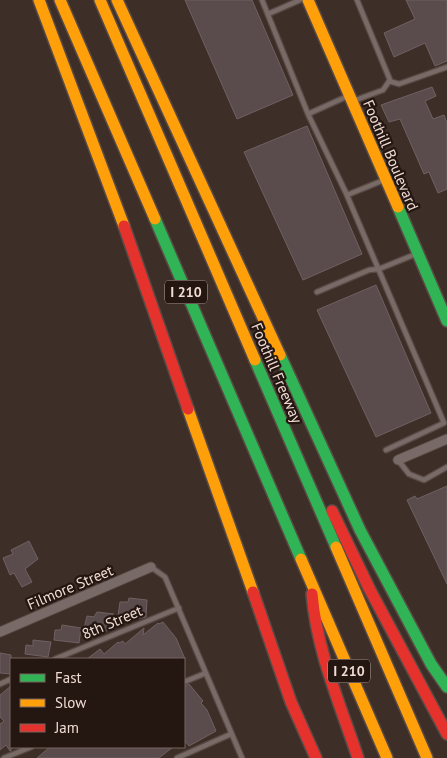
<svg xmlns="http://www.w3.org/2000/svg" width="447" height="758" font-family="'PT Sans',sans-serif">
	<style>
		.building { fill: #5a4c4d; stroke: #6f6162 }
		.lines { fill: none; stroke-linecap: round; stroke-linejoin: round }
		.lane-casing { stroke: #594a45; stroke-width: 7 }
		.street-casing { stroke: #594a45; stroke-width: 11 }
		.fast-casing { stroke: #594a45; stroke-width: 14 }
		.slow-casing { stroke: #594a45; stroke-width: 14 }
		.jam-casing { stroke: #594a45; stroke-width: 14 }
		.lane { stroke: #786a66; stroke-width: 4.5 }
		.street { stroke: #786a66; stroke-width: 9 }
		.fast { stroke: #30b455; stroke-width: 11 }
		.slow { stroke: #ff9f0a; stroke-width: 11 }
		.jam { stroke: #e5322d; stroke-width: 11 }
		.labels { text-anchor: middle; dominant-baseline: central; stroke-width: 4.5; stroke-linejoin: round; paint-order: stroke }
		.shield { fill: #241611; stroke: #b4a19a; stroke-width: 1 }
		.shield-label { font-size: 14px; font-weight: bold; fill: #f1dcd5 }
		.street-label { font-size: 15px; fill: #f1dcd5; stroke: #241611 }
	</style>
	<rect width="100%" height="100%" fill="#3e2e28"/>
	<path class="building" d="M185,0H252L293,95L237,119Z
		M406,0H447V61L435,66L425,43L394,57L384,33L415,19Z
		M432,87L436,96L425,101L433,119L444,115L447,123V189L438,193L429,172L424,174L400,119L389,122L381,105Z
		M307,126L362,254L303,280L244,152Z
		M376,285L431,413L376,437L317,310Z
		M447,486V584L407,500L415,496L417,499Z
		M29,541L38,559L25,569L32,582L22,587L14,573L10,575L3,558L13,554L11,550Z
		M129,598L147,600L146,617L141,618L118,616L120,602H128Z
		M97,612L114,614L112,629L103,632L84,629L87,616L94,617Z
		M163,622L176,638L185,659H87L100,649L104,654L118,642L119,643L123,641L125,644L144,628L143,635L158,623L159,624Z
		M62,625L81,628L79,643L54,640L55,630H61Z
		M33,640L51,642L48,657L25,654L26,645L33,646Z
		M0,653L11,655V674L0,673Z
		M189,684L203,701L201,703L207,710L216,731L189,746L184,740V686Z
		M11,686V751H10L6,745L0,750V724L4,721L0,717V695Z
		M50,747H173L159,758H37Z"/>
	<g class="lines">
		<g class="lane-casing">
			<path id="lane" d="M262,0L308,114L346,193L444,423L386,450
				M268,14L300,0
				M389,81L399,84L447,67
				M353,101L383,90L390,80L357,0
				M308,114L348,96
				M347,195L384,180
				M317,292L369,270L379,269L416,254
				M398,460L409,474L424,480L447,467
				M151,567L165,577L242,758
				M55,659L179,608
				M184,682L206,673
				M0,684L11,679
				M4,758L31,747
				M177,758L231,734"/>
		</g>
		<g class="street-casing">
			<path id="street" d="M398,460L447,439
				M0,632L151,567"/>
		</g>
		<g class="fast-casing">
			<path id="fast" d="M398,207L447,321
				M155,219L301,559
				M280,355L360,530L431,664L447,687
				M255,360L336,547"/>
		</g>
		<g class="slow-casing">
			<path id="slow" d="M39,0L124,226
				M60,0L155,219
				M100,0L255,360
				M117,0L280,355
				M308,0L398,207
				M188,409L253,592
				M336,547L427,758
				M301,559L387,758"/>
		</g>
		<g class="jam-casing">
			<path id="jam" d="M124,226L188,409
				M332,511L370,590L447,734
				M253,592L291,702L316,758
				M312,594C317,652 340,704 358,758"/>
		</g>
		<use href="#lane" class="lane"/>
		<use href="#street" class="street"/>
		<use href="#fast" class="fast"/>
		<use href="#slow" class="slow"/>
		<use href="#jam" class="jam"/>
	</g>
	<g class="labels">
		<g class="shield">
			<rect x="165" y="280.5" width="42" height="23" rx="4"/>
			<rect x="328" y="659.5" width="42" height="23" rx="4"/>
		</g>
		<g class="shield-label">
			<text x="186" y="292">I 210</text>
			<text x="349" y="671">I 210</text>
		</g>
		<g class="street-label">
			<text transform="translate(391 155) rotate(67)">Foothill Boulevard</text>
			<text transform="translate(277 373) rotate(67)">Foothill Freeway</text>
			<text transform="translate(70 587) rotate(-23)">Filmore Street</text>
			<text transform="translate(112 622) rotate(-23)">8th Street</text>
		</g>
	</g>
	<rect x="10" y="658" width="175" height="90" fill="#241611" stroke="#76655f"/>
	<rect x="20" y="674" width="25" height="8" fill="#30b455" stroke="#76655f"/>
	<text x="55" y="683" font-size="15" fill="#f1dcd5">Fast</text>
	<rect x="20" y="699" width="25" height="8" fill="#ff9f0a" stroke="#76655f"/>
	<text x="55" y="708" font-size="15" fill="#f1dcd5">Slow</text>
	<rect x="20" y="724" width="25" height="8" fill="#e5322d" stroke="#76655f"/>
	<text x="55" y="733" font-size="15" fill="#f1dcd5">Jam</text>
</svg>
